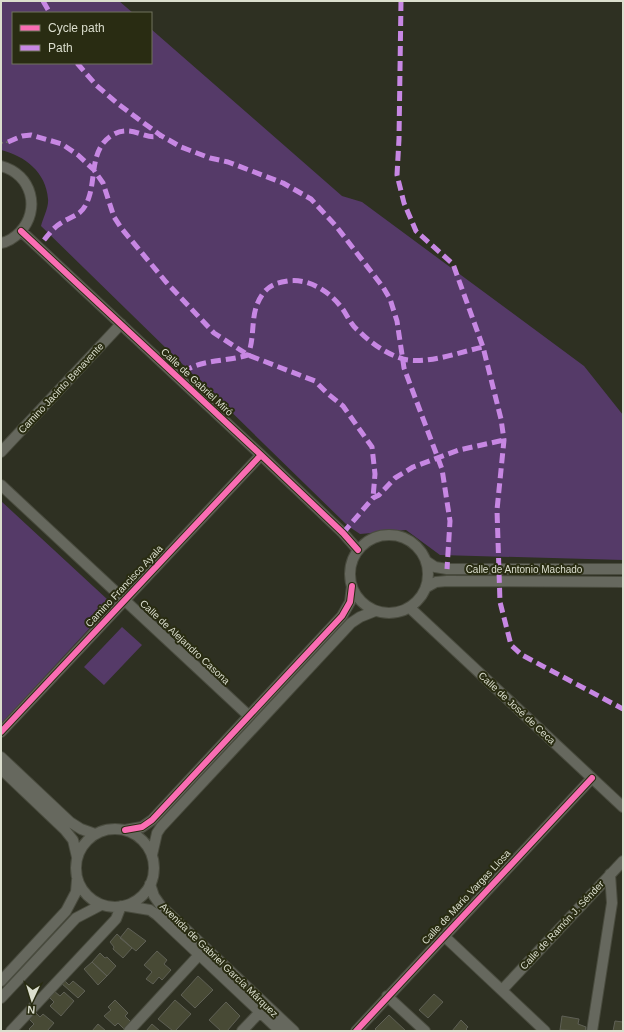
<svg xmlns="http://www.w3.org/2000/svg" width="624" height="1032" font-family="Arial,sans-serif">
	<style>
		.green { fill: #553a68 }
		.building { fill: #484a35; stroke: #5f6055 }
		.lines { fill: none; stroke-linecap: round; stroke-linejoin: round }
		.street-casing { stroke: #494b3e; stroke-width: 12 }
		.path { stroke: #6c6d63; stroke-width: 1.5; stroke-dasharray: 2 3; stroke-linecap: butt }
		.street { stroke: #66685e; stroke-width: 10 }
		.quiet { stroke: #c787e3; stroke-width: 5; stroke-dasharray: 10 5; stroke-linecap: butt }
		.cycleway-casing { stroke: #292c12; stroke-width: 8 }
		.cycleway { stroke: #f96db3; stroke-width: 6 }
		.labels { text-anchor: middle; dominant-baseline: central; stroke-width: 4; stroke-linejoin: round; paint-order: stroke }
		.street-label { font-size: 10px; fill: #dbdece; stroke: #292c12 }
	</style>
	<rect width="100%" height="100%" fill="#2e3022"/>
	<path class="green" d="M1,1H119L133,13H13V63H151V29L342,196L362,202L584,366L623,415V560L440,555L406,530L360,534L348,526L41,226C43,218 49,207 48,199C46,172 25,156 1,150Z
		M1,501L108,600L110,606L1,724Z
		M122,627L142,645L104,685L84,667Z"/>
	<path class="building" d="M128,928L146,941L136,951L120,938Z
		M117,934L132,948L123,958L113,949L114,947L110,942Z
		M157,951L167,960L164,964L171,970L162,980L159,977L153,984L146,979L152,972L144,965Z
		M100,953L105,958L107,957L116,966L107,976L92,962Z
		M92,962L107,976L98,985L84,969Z
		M198,976L213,990L195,1008L181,995Z
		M64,980L69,985L73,981L85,991L78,998L61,983Z
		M54,991L60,996L64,992L74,1001L61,1016L50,1006L54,1002L49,997Z
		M434,994L443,1002L428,1018L419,1010Z
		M115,1000L128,1013L125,1016L131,1022L124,1029L118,1023L115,1026L104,1016L111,1010L108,1007Z
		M175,1000L191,1014L175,1031H173L158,1019Z
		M226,1002L240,1016L227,1031H221L209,1020Z
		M35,1012L40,1017L43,1014L54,1023L47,1031H31L29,1029L34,1024L29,1019Z
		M389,1015L406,1031H377L375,1029Z
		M562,1016L579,1019L578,1024L586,1027L585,1031L560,1030Z
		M461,1020L468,1027L466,1029L468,1031H452Z
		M615,1021L623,1022V1031H613Z
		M98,1024L106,1031H92Z
		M152,1024L160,1031H146Z"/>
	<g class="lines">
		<g class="street-casing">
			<path id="street" d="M1,166C32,174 41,210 20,232C15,237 8,242 1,243
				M21,231L261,455L343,533L358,550
				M1,452L121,324
				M1,485L249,716
				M350 574a39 39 0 1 1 78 0a39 39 0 1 1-78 0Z
				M426,561L435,567L447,569H623
				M427,587L436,582L447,581L623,582
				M410,608L623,807
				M1,732L261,455
				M1,757L70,822L81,829L95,834
				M1,769L65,830L73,840L77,857
				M76 868a39 39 0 1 1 78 0a39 39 0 1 1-78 0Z
				M125,830L142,827L152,820L342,616L350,602L352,586
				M152,855L157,833L161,827L351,623L360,617L375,611
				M150,884L154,896L161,906L294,1031
				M126,906L150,910L157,915L280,1031
				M444,936L545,1031
				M1,981L66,911L76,892L77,880
				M502,990L623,861
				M387,996L425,1031
				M1,998L76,918L101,905
				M11,1031L116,919L121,906
				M129,1031L199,955
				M242,1031L260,1012
				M356,1031L592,778
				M592,1031L612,903L610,874"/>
		</g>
		<path class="path" d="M1,143L8,142"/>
		<use href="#street" class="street"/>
		<path class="quiet" d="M43,1L50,13
			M401,1L399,139L397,175L404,203L416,231L453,264L483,347L501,419L504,440L497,510L500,602L511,645L522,655L623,709
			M77,63L96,85L118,104L160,135L181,147L210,158L228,162L283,183L311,199L336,226L383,287L390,299L397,321L404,368L442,469L450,521L447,569
			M8,142L22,136L31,135L62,144L78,155L94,170L103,183L114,217L122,229L166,282L214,333L248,355L315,381L328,394L343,406L372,447L375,474L373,498
			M44,240C49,234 54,227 61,223C75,214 83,216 89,197C96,176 90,147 114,134C133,124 147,142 160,135
			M183,372C202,359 226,362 248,355C256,334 249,314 262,295C269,285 276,283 288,281C310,278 332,293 344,311C349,319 352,326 360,332C372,344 387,354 403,359C426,365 460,352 483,347
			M343,533L373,498L379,495L395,478L413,467L459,450L504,440"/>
		<g class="cycleway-casing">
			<path id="cycleway" d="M21,231L261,455L343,533L358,550
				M1,732L261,455
				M125,830L142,827L152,820L342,616L350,602L352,586
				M356,1031L592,778"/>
		</g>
		<use href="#cycleway" class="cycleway"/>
	</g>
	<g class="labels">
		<g class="street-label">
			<text transform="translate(197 382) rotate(43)">Calle de Gabriel Miró</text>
			<text transform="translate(61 388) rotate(-47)">Camino Jacinto Benavente</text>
			<text x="524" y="569">Calle de Antonio Machado</text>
			<text transform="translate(124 586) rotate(-47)">Camino Francisco Ayala</text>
			<text transform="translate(185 642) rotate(43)">Calle de Alejandro Casona</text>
			<text transform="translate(517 708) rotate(43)">Calle de José de Ceca</text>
			<text transform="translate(466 897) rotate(-47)">Calle de Mario Vargas Llosa</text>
			<text transform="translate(562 925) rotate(-47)">Calle de Ramón J. Sénder</text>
			<text transform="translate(219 960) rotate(44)">Avenida de Gabriel García Márquez</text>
		</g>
	</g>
	<rect width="624" height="1032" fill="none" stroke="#dbdece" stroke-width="4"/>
	<rect x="12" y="12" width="140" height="52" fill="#292c12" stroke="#70735d"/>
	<rect x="20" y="25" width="20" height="6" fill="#f96db3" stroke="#70735d"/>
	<text x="48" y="32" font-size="12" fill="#dbdece">Cycle path</text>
	<rect x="20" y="45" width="20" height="6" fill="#c787e3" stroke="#70735d"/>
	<text x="48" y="52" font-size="12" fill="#dbdece">Path</text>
	<g transform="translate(32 1000) rotate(184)" stroke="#292c12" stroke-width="3" paint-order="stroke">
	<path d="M0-3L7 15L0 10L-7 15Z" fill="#dbdece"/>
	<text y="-6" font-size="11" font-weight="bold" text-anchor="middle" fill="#dbdece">N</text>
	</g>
</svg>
